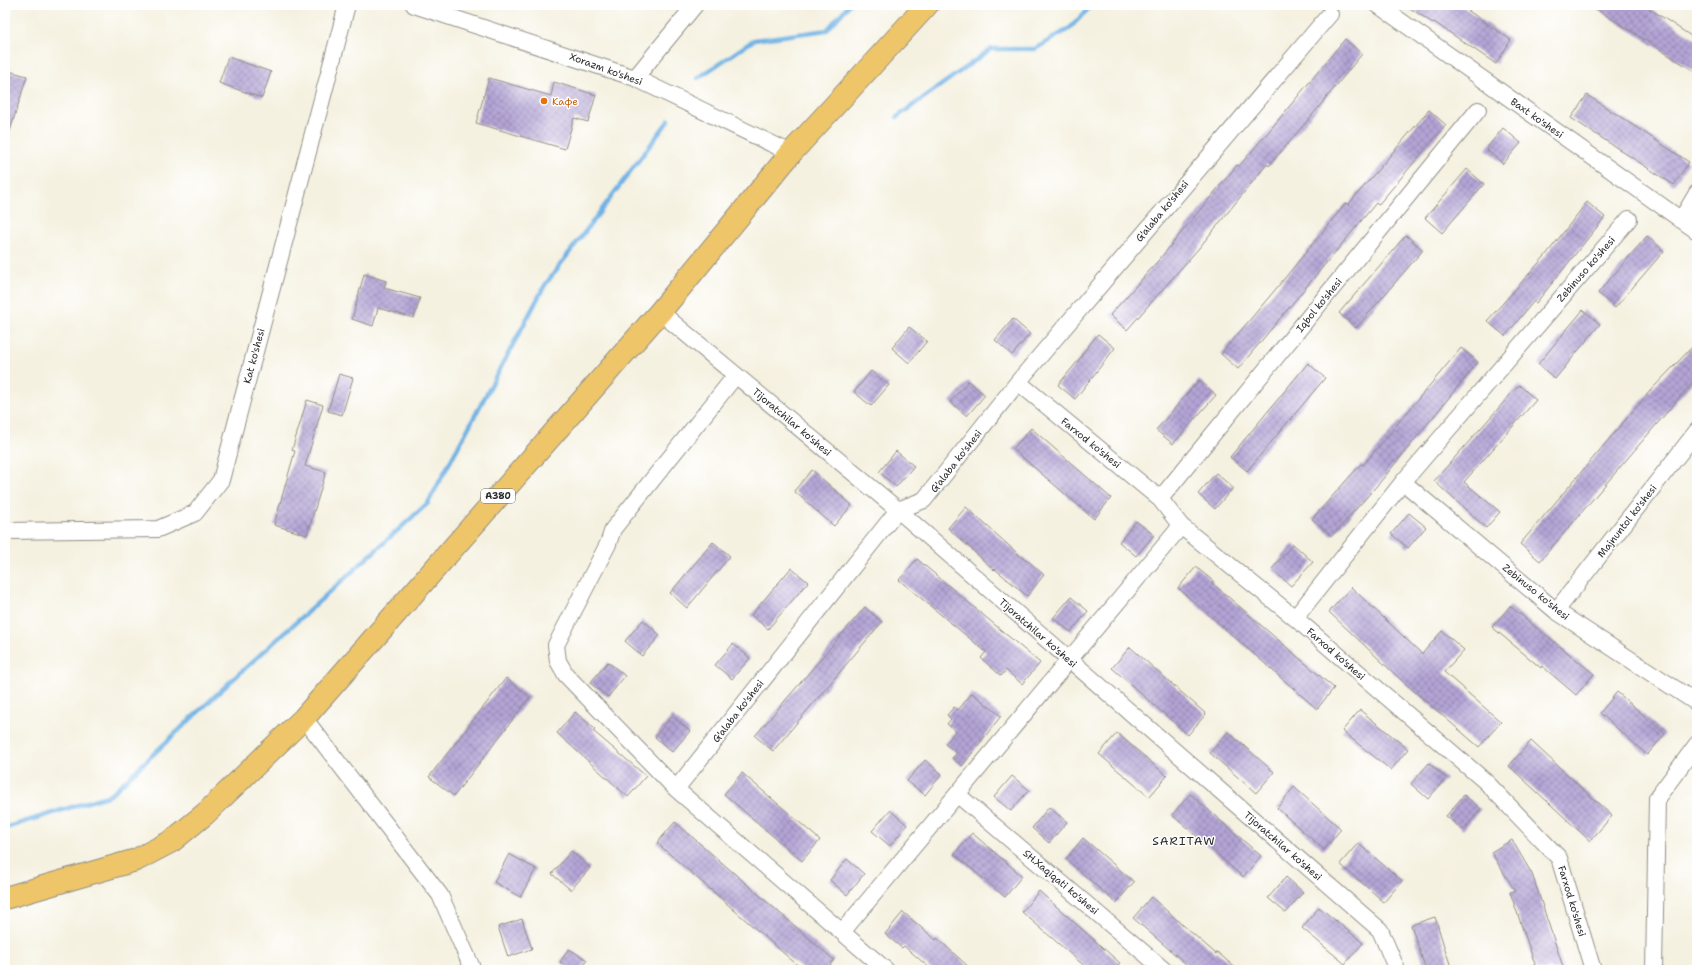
<svg xmlns="http://www.w3.org/2000/svg" width="1702" height="975" font-family="'Shantell Sans',sans-serif">
	<style>
		.lines { fill: none; stroke-linecap: round; stroke-linejoin: round }
		.stream { stroke: #6fb2e4; stroke-width: 4.5 }
		.building { fill: url(#building-cross-hatch) }
		.minor-casing { stroke: #908e86; stroke-width: 18 }
		.highway-casing { stroke: #908e86; stroke-width: 24 }
		.minor { stroke: #fff; stroke-width: 16 }
		.highway { stroke: #eec569; stroke-width: 22 }
		.food-dot { fill: #e8710a; stroke: #fff; stroke-width: 1.5 }
		.labels { text-anchor: middle; dominant-baseline: central; stroke-width: 3; stroke-linejoin: round; paint-order: stroke }
		.shield { fill: #fff; stroke: #6b6b6b; stroke-width: 1 }
		.shield-label { font-size: 9px; font-weight: bold; fill: #2b2b2b }
		.street-label { font-size: 10px; fill: #2b2b2b; stroke: #fff }
		.food-label { font-size: 10px; fill: #c56008; stroke: #fff; text-anchor: start }
		.quarter-label { font-size: 12px; letter-spacing: 1px; fill: #2b2b2b; stroke: #fff }
	</style>
	<defs>
		<pattern id="building-cross-hatch" width="8" height="8" patternUnits="userSpaceOnUse"><rect width="8" height="8" fill="#b4a4d6"/><path d="M0 0l8 8M0 8l8-8" fill="none" stroke="#9386ae"/></pattern>
	</defs>
	<rect width="100%" height="100%" fill="#fff"/>
	<filter id="ink" filterUnits="userSpaceOnUse"><feTurbulence type="fractalNoise" baseFrequency=".025" numOctaves="2"/><feDisplacementMap in="SourceGraphic" scale="8" xChannelSelector="R" yChannelSelector="G"/><feConvolveMatrix kernelMatrix="1 2 1 2 8 2 1 2 1" color-interpolation-filters="sRGB"/></filter>
	<filter id="wash" filterUnits="userSpaceOnUse"><feTurbulence type="fractalNoise" baseFrequency=".012" numOctaves="4" result="noise"/><feDisplacementMap in="SourceGraphic" scale="16" xChannelSelector="R" yChannelSelector="G"/><feGaussianBlur stdDeviation="0.9" result="paint"/><feColorMatrix in="noise" values="0 0 0 0 0 0 0 0 0 0 0 0 0 0 0 0 0 1.4 0 .05"/><feComposite in="paint" operator="in"/></filter>
	<g filter="url(#wash)">
		<rect width="100%" height="100%" fill="#f5f1e0"/>
		<g class="lines">
			<path class="stream" d="M698,78L754,40L827,30L849,5
				M897,117L991,49H1035L1070,28L1092,5
				M5,828L110,795L230,682L428,503L545,285L669,120"/>
		</g>
		<g id="blocks">
			<path class="building" d="M1405,5H1460L1511,40L1496,64L1434,22L1433,23Z
				M1590,5H1644L1697,40V73Z
				M1345,39L1362,54L1313,114L1269,166L1267,164L1199,248L1127,330L1110,315L1158,261L1237,165L1239,166L1270,130Z
				M228,57L271,72L262,98L219,83Z
				M5,70L27,76L8,137H5Z
				M489,78L551,96L554,82L596,95L588,122L574,118L565,149L476,123Z
				M1587,95L1689,162L1674,185L1571,118Z
				M1429,110L1446,125L1378,205L1376,203L1238,369L1221,354L1275,290L1346,203L1348,205Z
				M1503,128L1521,143L1503,164L1486,149Z
				M1467,169L1484,184L1442,233L1425,218Z
				M1587,202L1605,217L1553,282L1536,303L1534,301L1505,336L1487,321L1545,256Z
				M1406,235L1423,250L1356,328L1339,313Z
				M1647,236L1664,251L1615,308L1598,293Z
				M364,274L386,281L384,288L420,298L414,318L378,308L373,326L352,319Z
				M1583,310L1600,324L1555,379L1538,364Z
				M1013,319L1030,334L1012,355L995,340Z
				M909,327L927,341L909,363L892,348Z
				M1098,334L1115,348L1075,399L1058,385L1082,356L1081,355Z
				M1697,342V377L1540,561L1520,544L1650,391Z
				M1461,348L1478,362L1381,481L1332,536L1312,519L1361,464L1363,465Z
				M1308,363L1325,378L1247,471L1230,457Z
				M871,371L889,385L871,406L854,392Z
				M339,374L353,378L342,415L328,411Z
				M1199,380L1216,395L1173,444L1156,430Z
				M968,381L985,395L967,416L950,402Z
				M1519,385L1536,400L1464,482L1500,512L1486,528L1434,481Z
				M307,400L323,405L305,466L326,472L307,535L274,525L295,451L292,450Z
				M1031,428L1111,498L1094,519L1013,449Z
				M896,451L914,466L896,487L879,472Z
				M812,470L852,505L834,526L794,491Z
				M1216,473L1233,488L1215,509L1198,494Z
				M966,507L1026,561L1027,560L1044,575L1027,596L995,569L994,570L948,528Z
				M1409,513L1426,527L1408,548L1391,534Z
				M1136,521L1154,535L1136,556L1119,542Z
				M713,542L730,556L687,608L670,593Z
				M1293,544L1313,562L1291,586L1272,569Z
				M917,559L1040,663L1022,684L1006,670L1001,676L981,658L986,652L899,580Z
				M1196,567L1213,581L1212,583L1334,688L1317,709L1178,588Z
				M791,568L808,582L768,629L751,615Z
				M1351,587L1422,654L1442,631L1464,650L1444,672L1501,722L1479,747L1400,679L1329,612Z
				M1071,597L1088,611L1071,632L1053,618Z
				M1510,606L1594,674L1576,695L1542,666L1541,668L1492,627Z
				M865,607L882,622L773,751L755,736Z
				M643,620L660,635L642,656L625,641Z
				M733,644L750,658L732,679L715,665Z
				M1130,647L1206,714L1188,735L1112,668Z
				M608,662L625,676L608,697L590,683Z
				M506,678L530,697L454,796L429,777Z
				M1617,692L1665,734L1647,755L1600,713Z
				M972,693L1001,716L962,766L952,758L957,753L945,744L956,731L947,724L951,719L947,715L954,707L958,710Z
				M1360,710L1408,749L1391,770L1342,731Z
				M575,712L595,729L593,731L646,776L628,797L557,733Z
				M672,716L690,731L672,752L655,737Z
				M1228,732L1274,772L1256,793L1210,753Z
				M1117,733L1167,776L1149,797L1099,754Z
				M1531,741L1612,816L1590,841L1509,766Z
				M925,760L942,774L925,795L907,781Z
				M1429,763L1446,778L1428,799L1411,784Z
				M742,773L820,840L802,861L724,794Z
				M1012,776L1029,790L1011,811L994,797Z
				M1294,787L1341,829L1324,850L1277,808Z
				M1190,794L1261,856L1243,877L1172,815Z
				M1464,795L1481,809L1463,830L1446,816Z
				M1049,807L1067,822L1049,843L1032,828Z
				M890,810L907,825L890,846L872,831Z
				M675,822L834,960L826,970H803L657,843Z
				M972,833L1022,876L1005,897L954,854Z
				M1083,838L1134,882L1116,903L1066,859Z
				M1512,840L1532,874L1564,970H1537L1510,892L1515,891L1491,852Z
				M1358,843L1402,881L1384,902L1340,864Z
				M571,851L590,868L571,890L552,874Z
				M509,854L536,869L520,897L494,882Z
				M847,859L864,874L847,895L830,880Z
				M1286,877L1303,892L1286,913L1268,898Z
				M1039,891L1120,963L1114,970H1089L1022,912Z
				M1151,897L1216,954L1217,952L1238,970H1193L1133,918Z
				M1319,907L1363,943L1345,964L1302,928Z
				M903,912L936,940L937,938L972,970H932L904,946L902,948L885,934Z
				M1435,917L1444,946L1452,970H1426L1411,925Z
				M522,919L532,949L508,957L498,927Z
				M569,949L587,960L581,970H572L560,962Z"/>
		</g>
	</g>
	<g filter="url(#ink)">
		<use href="#blocks" fill-opacity="0" stroke="#908e86" stroke-width="1"/>
		<g class="lines">
			<g class="minor-casing">
				<path id="minor" d="M414,5L635,78L791,153
					M1378,5L1697,231
					M635,78L695,5
					M1681,220L1697,193
					M660,312L898,510L1380,930L1397,970
					M736,375L613,529L608,544L556,645L558,661L566,675L676,789L886,970
					M1018,382L1160,499L1181,526L1295,618L1486,782L1559,858L1593,970
					M1403,482L1556,611L1697,703
					M1160,499L1478,110
					M5,531L158,529L195,513L221,480L347,5
					M1556,611L1697,431
					M1295,618L1403,482L1629,219
					M304,718L440,895L473,970
					M676,789L898,510L924,500L1018,382L1330,14
					M958,795L1164,970
					M842,932L1181,526
					M1654,970L1657,798L1697,744"/>
			</g>
			<g class="highway-casing">
				<path id="highway" d="M5,898L136,860L172,841L205,814L304,718L660,312L791,153L927,5"/>
			</g>
			<use href="#minor" class="minor"/>
			<use href="#highway" class="highway"/>
		</g>
	</g>
	<circle class="food-dot" cx="544" cy="101" r="4"/>
	<g class="labels">
		<rect class="shield" x="481" y="489" width="34" height="14" rx="3"/>
		<g class="shield-label">
			<text x="498" y="496">A380</text>
		</g>
		<g class="street-label">
			<text transform="translate(606 69) rotate(20)">Xorazm ko'shesi</text>
			<text transform="translate(1537 118) rotate(35)">Baxt ko'shesi</text>
			<text transform="translate(1162 211) rotate(-50)">G'alaba ko'shesi</text>
			<text transform="translate(1586 269) rotate(-49)">Zebinuso ko'shesi</text>
			<text transform="translate(1319 305) rotate(-51)">Iqbol ko'shesi</text>
			<text transform="translate(254 356) rotate(-75)">Kat ko'shesi</text>
			<text transform="translate(792 422) rotate(40)">Tijoratchilar ko'shesi</text>
			<text transform="translate(1091 443) rotate(39)">Farxod ko'shesi</text>
			<text transform="translate(956 461) rotate(-52)">G'alaba ko'shesi</text>
			<text transform="translate(1627 521) rotate(-52)">Majnuntol ko'shesi</text>
			<text transform="translate(1536 592) rotate(39)">Zebinuso ko'shesi</text>
			<text transform="translate(1038 633) rotate(41)">Tijoratchilar ko'shesi</text>
			<text transform="translate(1336 654) rotate(41)">Farxod ko'shesi</text>
			<text transform="translate(738 711) rotate(-52)">G'alaba ko'shesi</text>
			<text transform="translate(1283 846) rotate(41)">Tijoratchilar ko'shesi</text>
			<text transform="translate(1061 882) rotate(40)">SH.Xaqiqati ko'shesi</text>
			<text transform="translate(1572 901) rotate(73)">Farxod ko'shesi</text>
		</g>
		<g class="food-label">
			<text x="552" y="101">Кафе</text>
		</g>
		<g class="quarter-label">
			<text x="1184" y="841">SARITAW</text>
		</g>
	</g>
	<rect width="1702" height="975" fill="none" stroke="#fff" stroke-width="20"/>
</svg>
